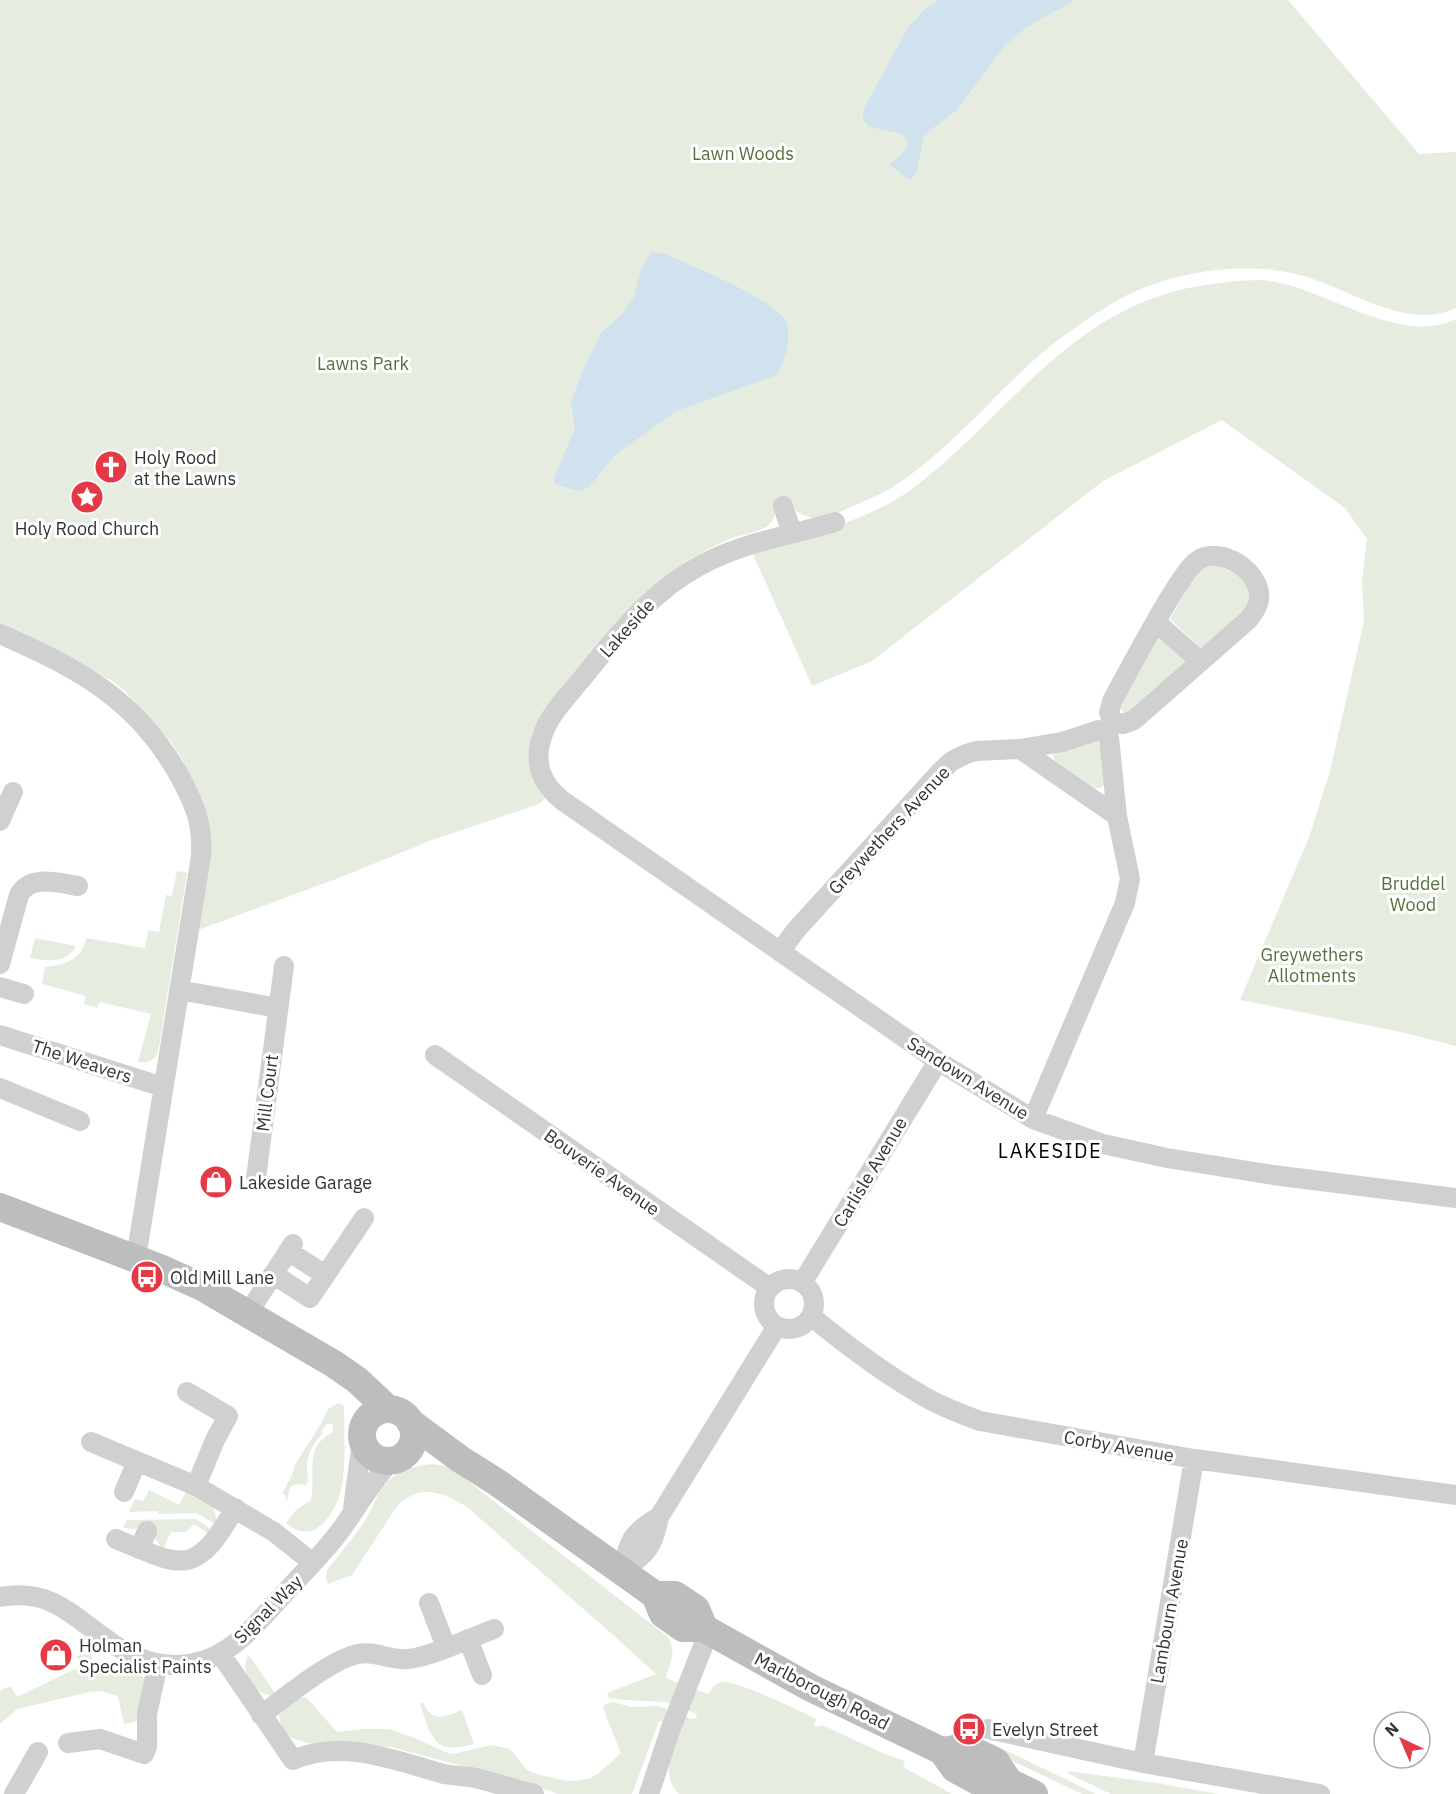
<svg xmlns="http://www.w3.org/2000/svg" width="1456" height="1794" font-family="'IBM Plex Sans',sans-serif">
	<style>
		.green { fill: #e6ecdf }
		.water { fill: #cfe2ee }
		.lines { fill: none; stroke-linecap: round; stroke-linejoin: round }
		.street { stroke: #d0d0d0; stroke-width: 20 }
		.secondary { stroke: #bdbdbd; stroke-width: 28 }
		.labels { text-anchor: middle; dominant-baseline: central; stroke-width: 6; stroke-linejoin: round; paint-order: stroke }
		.park-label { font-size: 18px; fill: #56703f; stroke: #fff }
		.poi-label { font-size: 18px; fill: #333; stroke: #fff; text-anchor: start }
		.street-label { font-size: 18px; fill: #333; stroke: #fff }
		.neighbourhood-label { font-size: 20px; letter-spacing: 1.5px; fill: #000; stroke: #fff }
	</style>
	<rect width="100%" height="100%" fill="#fff"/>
	<path class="green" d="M0,0H1288L1419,154L1456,152V308C1405,332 1348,287 1300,275C1240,260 1165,272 1111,304C1088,318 1065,334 1044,351C994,394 952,448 896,485C884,493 869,499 855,505C833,515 814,527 793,508L776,512C774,518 772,523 766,527C754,534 738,535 725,541C694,555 665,574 640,598L537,725C525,751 527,776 545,799L539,804L432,840L336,879L198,930L189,777L182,759L172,743L125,691L111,680L0,627Z
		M1237,281C1248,281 1259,279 1270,281C1324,289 1383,335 1439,325C1444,324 1450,321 1456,319V1046L1401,1032L1240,1000L1310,835L1330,771L1364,621L1362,581L1367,539L1345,508L1222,420L1103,481L872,661L812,686L752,552C803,536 869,521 912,489C998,425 1059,326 1166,294C1189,286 1213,284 1237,281Z
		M1226,564L1248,585L1251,597L1246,612L1201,648L1170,619L1198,568Z
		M1159,635L1190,659L1131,712L1125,713L1118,707Z
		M1094,740H1100L1105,784L1101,788H1094L1054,760L1053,752Z
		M177,871L187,873L159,1047C157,1059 150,1064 138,1062L151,1014L100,1002L97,1008L84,1004L86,996L42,984L45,967C64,965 83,960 86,938L145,948L148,930L159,932L166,895L172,896Z
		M35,938L76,946C67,964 47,961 30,958Z
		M337,1404H342L344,1407C344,1433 346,1460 342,1486C339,1504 322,1539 298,1530C294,1529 289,1525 286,1523L296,1510L311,1500C317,1472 302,1448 333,1432V1425L328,1423L322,1430L323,1433C315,1442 307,1453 307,1465C306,1473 310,1478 306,1485L296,1484L290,1487L287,1501L285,1495L282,1494L291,1477L296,1463L319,1427L328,1409Z
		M433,1464L445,1466L455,1471L668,1637C677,1654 670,1661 666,1678L708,1694C712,1688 715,1683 722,1682C737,1680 800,1711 816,1719L814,1727L822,1725L887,1755L905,1761L903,1767L952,1794H679C659,1774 674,1752 681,1729L659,1721L632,1794H559L523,1782L391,1747L308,1743C288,1738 281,1735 279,1714L297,1698L306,1697L337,1732L364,1729H389L417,1739L445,1752L453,1754L491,1745L510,1749L527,1770L540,1775L568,1781L580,1780L591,1778L600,1772L621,1753L603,1708L605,1704L613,1702L631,1707L659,1706L692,1719L696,1718L697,1714L666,1702L625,1700L609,1698L607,1693L656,1674L612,1634L467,1507C443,1492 420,1483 397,1506L352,1575L328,1584L326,1579L327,1570C340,1554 353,1538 365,1521C370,1513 373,1504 378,1495C390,1473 408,1466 433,1464Z
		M149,1490L179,1505L186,1492C205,1502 217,1501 216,1525L197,1513L158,1514V1511L129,1512L135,1499L143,1501Z
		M196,1519L212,1530L209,1534L194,1524L186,1532H171L163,1549L154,1538L157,1529L144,1522C138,1529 133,1531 123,1527L127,1520Z
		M87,1651L91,1654C94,1680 99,1669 116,1668C127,1668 140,1674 148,1681L139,1721L124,1724L118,1696L101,1691L90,1692L17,1709L0,1724V1691L5,1688L11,1687L17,1697L81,1666L77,1657L83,1652Z
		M248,1656L251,1658L277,1696C256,1696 238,1676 248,1656Z
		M423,1702C432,1724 444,1717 462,1710L474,1744C433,1756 432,1737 420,1704Z
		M993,1744L1096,1794H1082L989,1750Z
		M1067,1771L1157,1783L1218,1794H1111L1069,1774Z"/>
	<path class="water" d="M939,0H1075L1027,27L1005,45L957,110L933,128L924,137L917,171L911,180L906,178L890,165L906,149L908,141L900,133L869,127L863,119V110L908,28L924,10Z
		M652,252L662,253C686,263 777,300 786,322C792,339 785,360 777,375L676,411L615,455L588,488L579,491L555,484L554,478L575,428L571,402L584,367L601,333L623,313L634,297L642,267Z"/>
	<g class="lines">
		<path class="street" d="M783,506L792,533
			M835,522C789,536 743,542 701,565C650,592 616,637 580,681C566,698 548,716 542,737C533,763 542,785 563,801L938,1061L1033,1119L1103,1144L1167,1158L1273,1175L1456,1198
			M1156,622L1200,661
			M0,634C79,669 137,699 180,777C195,805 203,824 201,856L136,1258
			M1106,732L1112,721L1109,712L1113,699C1134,661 1154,622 1177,586C1183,578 1188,567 1197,561C1220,544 1263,572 1259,600C1258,607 1253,614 1248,620L1134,720L1123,724L1112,721
			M1020,749L1062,742L1099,730L1106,732L1109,737L1117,816
			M0,821L13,792
			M780,952L796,930L941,771L952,761L966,754L976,751L1020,749L1117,816L1130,879L1125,903L1033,1119
			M0,964L19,895C30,874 59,883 78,886
			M0,987L24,994
			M179,990L278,1008
			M0,1035L163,1087
			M435,1055L770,1288
			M0,1088L80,1121
			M256,1178L284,966
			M288,1251L325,1275
			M273,1274L310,1298L364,1218
			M764 1304a25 25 0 1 1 50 0a25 25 0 1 1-50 0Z
			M802,1283L938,1061
			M248,1313L293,1244
			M811,1316C846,1345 885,1374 925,1397C942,1407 961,1414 980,1421L1194,1459L1456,1495
			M187,1392L228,1416L215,1440L196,1486
			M91,1442L196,1486L274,1532L313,1563
			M124,1492L137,1461
			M353,1508L362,1441
			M116,1539C183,1567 195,1578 235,1508
			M139,1549L147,1531
			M622,1571C647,1553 653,1548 659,1517L777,1326
			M622,1571C630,1540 630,1534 659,1517
			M0,1597C51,1588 71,1615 109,1641C145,1667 188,1675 227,1649C249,1635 265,1614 283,1595C302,1574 323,1554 340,1531C357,1508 371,1482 391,1461
			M429,1603L446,1647
			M468,1639L482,1675
			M220,1653L293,1760C341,1738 397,1761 444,1774C455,1776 466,1776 476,1778C495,1783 514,1789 534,1794
			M261,1715C285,1698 331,1659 358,1654C375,1650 390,1661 408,1659C431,1657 470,1638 494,1629
			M988,1729L1143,1763L1320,1794
			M68,1743L100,1739L144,1754L147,1747V1714L158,1664
			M1143,1763L1194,1459
			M14,1794L38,1752
			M649,1794L671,1728L709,1631"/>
		<path class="secondary" d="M0,1207L160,1268L202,1287L334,1364L357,1380L388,1409
			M362 1435a26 26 0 1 1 52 0a26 26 0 1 1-52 0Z
			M410,1422L460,1459L498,1483L655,1595L663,1614L683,1628H704
			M655,1595H675L696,1609L704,1628L709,1631L811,1688L942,1751L955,1769L985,1785L1009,1782L1034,1794
			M942,1751L966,1747L996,1762L1009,1782"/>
	</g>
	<defs>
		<g id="church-disc" transform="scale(1.725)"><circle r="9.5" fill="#e63946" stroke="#fff"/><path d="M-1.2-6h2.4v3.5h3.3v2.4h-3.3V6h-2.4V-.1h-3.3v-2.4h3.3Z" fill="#fff"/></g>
		<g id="sight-disc" transform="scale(1.725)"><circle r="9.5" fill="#e63946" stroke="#fff"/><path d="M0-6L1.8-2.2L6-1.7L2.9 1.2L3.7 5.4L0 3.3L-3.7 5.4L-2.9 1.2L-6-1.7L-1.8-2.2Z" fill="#fff"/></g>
		<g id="shop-disc" transform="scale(1.725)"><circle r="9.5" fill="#e63946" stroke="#fff"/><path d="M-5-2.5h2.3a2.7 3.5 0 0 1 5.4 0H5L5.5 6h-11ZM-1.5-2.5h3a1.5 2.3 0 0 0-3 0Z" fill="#fff"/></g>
		<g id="bus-disc" transform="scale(1.725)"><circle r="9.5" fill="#e63946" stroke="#fff"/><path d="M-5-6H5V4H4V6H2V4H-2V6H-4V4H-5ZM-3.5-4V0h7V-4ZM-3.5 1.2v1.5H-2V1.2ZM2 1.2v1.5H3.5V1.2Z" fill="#fff"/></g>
	</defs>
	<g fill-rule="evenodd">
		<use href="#church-disc" x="111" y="467"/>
		<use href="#sight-disc" x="87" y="497"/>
		<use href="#shop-disc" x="216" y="1182"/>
		<use href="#bus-disc" x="147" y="1277"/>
		<use href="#shop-disc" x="56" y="1655"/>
		<use href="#bus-disc" x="969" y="1729"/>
	</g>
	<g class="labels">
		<g class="park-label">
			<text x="743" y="153">Lawn Woods</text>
			<text x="363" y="363">Lawns Park</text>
			<text x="1413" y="883">Bruddel<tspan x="1413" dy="21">Wood</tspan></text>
			<text x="1312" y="954">Greywethers<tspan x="1312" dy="21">Allotments</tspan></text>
		</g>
		<g class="poi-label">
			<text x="134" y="457">Holy Rood<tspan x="134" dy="21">at the Lawns</tspan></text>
			<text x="87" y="528" text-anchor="middle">Holy Rood Church</text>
			<text x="239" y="1182">Lakeside Garage</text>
			<text x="170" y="1277">Old Mill Lane</text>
			<text x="79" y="1645">Holman<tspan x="79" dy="21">Specialist Paints</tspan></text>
			<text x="992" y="1729">Evelyn Street</text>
		</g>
		<g class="street-label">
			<text transform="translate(627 628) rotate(-48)">Lakeside</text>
			<text transform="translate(889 830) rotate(-47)">Greywethers Avenue</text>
			<text transform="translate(82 1061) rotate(18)">The Weavers</text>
			<text transform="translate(968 1078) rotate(32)">Sandown Avenue</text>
			<text transform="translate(267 1093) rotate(-83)">Mill Court</text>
			<text transform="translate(602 1172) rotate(35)">Bouverie Avenue</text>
			<text transform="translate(870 1172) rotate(-59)">Carlisle Avenue</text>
			<text transform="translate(1119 1446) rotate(10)">Corby Avenue</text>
			<text transform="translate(268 1609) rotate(-45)">Signal Way</text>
			<text transform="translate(1169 1611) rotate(-80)">Lambourn Avenue</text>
			<text transform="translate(822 1691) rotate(27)">Marlborough Road</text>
		</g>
		<g class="neighbourhood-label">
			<text x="1050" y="1150">LAKESIDE</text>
		</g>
	</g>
	<g transform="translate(1402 1740) rotate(316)"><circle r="28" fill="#ffffff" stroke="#adadad" stroke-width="1.5"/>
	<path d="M0-4.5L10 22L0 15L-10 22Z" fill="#e63946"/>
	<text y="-9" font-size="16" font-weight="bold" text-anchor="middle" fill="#333333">N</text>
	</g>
</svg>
